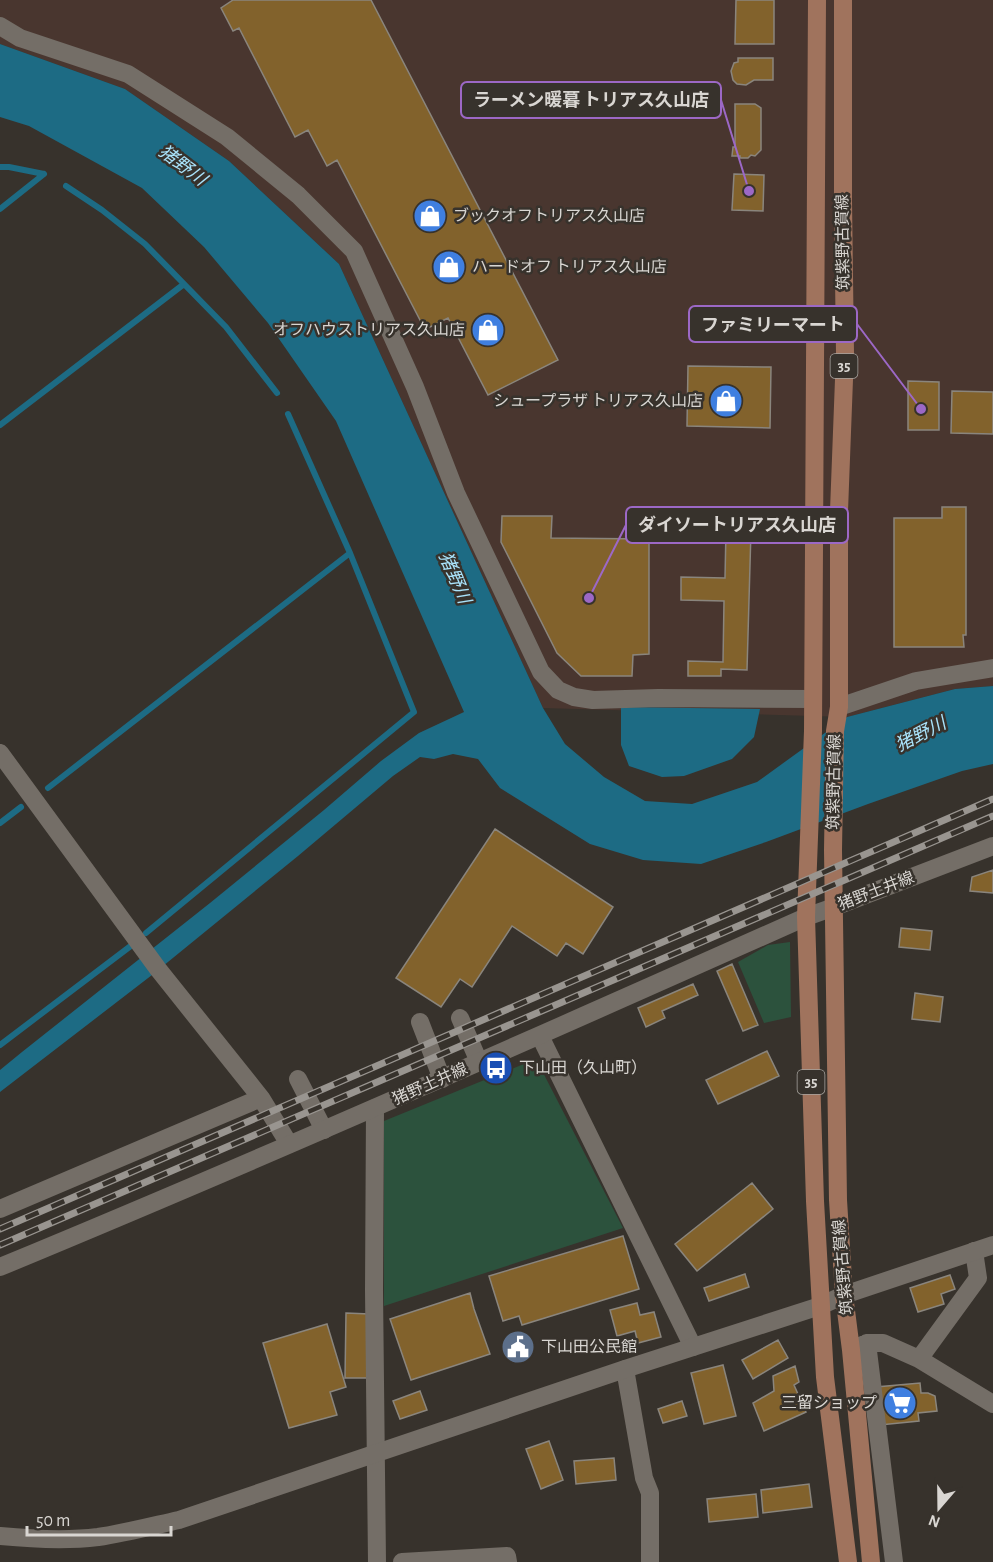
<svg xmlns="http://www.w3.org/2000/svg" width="993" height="1562" font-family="'Alegreya Sans','Noto Sans JP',sans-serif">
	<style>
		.commercial { fill: #49362f }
		.park { fill: #2c523d }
		.water { fill: #1d6b84 }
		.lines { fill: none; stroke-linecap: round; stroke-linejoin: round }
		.stream { stroke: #1d6b84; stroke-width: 6 }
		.building { fill: #82622c; stroke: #8a857d; stroke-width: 1.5 }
		.street { stroke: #746e67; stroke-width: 18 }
		.secondary { stroke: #746e67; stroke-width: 18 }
		.primary { stroke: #a0735d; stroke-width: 18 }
		.rail-casing { stroke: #999590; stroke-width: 7 }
		.rail { stroke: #37322c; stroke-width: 4.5; stroke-dasharray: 14; stroke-linecap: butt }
		.labels { text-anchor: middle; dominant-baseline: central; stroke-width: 5; stroke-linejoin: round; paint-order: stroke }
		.shield { fill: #37322c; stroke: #a8a5a0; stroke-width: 1.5 }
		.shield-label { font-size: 15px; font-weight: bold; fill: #d9d6d2 }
		.poi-label { font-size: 16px; fill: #d9d6d2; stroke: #37322c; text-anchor: start }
		.street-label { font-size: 16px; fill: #d9d6d2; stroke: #37322c }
		.water-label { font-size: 18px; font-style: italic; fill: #a9e3fb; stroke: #37322c }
		.leader { fill: none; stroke: #9c68c6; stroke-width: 2 }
		.callout-dot { fill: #9c68c6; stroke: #37322c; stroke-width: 2 }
		.callout { fill: #37322c; stroke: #9c68c6; stroke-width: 2 }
		.callout-label { font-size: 18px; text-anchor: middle; font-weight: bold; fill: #d9d6d2 }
	</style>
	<rect width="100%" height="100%" fill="#37322c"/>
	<path class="commercial" d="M0,0H993V686L955,689L847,717L543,708L339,264L229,161L125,89L0,44Z"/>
	<path class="park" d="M790,942L791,1017L764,1023L738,962L768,945Z
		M536,1059L623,1228L384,1306V1121Z"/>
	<path class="water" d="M0,44L125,89L229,161L339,264L543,708L565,744L604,777L645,801L692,804L757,782L847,717L955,689L993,686V764L962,771L868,804L766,842L701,864L643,860L590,844L500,788L478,759L453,754L434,759L420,757L393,776L298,856L152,975L0,1092V1070L22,1052L210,903L324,810L381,761L419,733L464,712L336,421L268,323L204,247L142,188L29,126L0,117Z
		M621,707L760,709L754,737L732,759L684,776L662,777L629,766L621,745Z"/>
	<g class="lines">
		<path class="stream" d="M0,167H9L44,174
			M66,186L102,210L145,244L226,327L277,393
			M0,209L44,174
			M288,414L350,553
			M0,425L184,284
			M48,788L350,553L414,712L146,933
			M0,823L21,807
			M0,1045L132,945"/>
	</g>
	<path class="building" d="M233,0H371L558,360L488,395L448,318L428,328L424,320L421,322L337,160L327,166L308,130L295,137L239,28L233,31L221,8Z
		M736,0H774V44H735Z
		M738,58H773V80H754L746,85L737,84L733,80L731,71L734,63L738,62Z
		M735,104H755L761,108V150L755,156L751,155L748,158H740V156H732L733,147H735Z
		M734,174L764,175L763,211L732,210Z
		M688,366L771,367L770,428L687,426Z
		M908,381L939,382V430H908Z
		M952,391L993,392V434L951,433Z
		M942,507H966V635H963L964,647H894V518H942Z
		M502,516H552L551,538L649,539V654L633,655L632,676H581L557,653L501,542Z
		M726,530H751L747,670L721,669V676H688V661L723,662L724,601L681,600V577L725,578Z
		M495,829L613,907L583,954L566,943L557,956L512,926L472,987L460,979L441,1007L396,978Z
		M993,870V893L970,891L972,877Z
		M901,928L932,931L930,950L899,947Z
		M732,964L758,1025L743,1031L717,971Z
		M693,984L698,995L662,1011L665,1018L646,1027L638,1008Z
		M915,993L943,997L940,1022L912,1019Z
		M767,1051L779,1076L718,1104L706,1080Z
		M752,1183L773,1209L697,1271L675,1244Z
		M623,1236L639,1289L522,1325L519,1316L503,1321L489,1276Z
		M745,1274L749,1287L709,1301L704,1288Z
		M950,1275L955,1289L941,1294L944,1304L918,1312L910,1288Z
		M470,1293L474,1309L490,1354L411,1380L390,1319Z
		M637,1303L640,1315L654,1312L661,1337L638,1343L635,1331L617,1336L610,1310Z
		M346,1313L369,1314L368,1378H345Z
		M327,1324L346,1387L330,1392L337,1415L289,1428L263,1343Z
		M778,1340L788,1358L753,1379L742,1360Z
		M723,1365L736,1416L704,1424L691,1373Z
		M795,1366L799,1382L794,1385L806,1412L764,1431L753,1403L774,1391L773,1376Z
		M920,1383L921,1393H928L935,1396L937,1411L918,1413L919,1421L880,1425L876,1387Z
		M420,1391L427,1410L400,1419L393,1401Z
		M682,1401L687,1416L663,1423L658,1409Z
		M549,1441L563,1480L541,1489L526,1449Z
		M614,1458L616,1480L576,1484L574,1461Z
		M809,1484L812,1507L763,1513L761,1490Z
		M756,1494L758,1517L709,1522L707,1499Z"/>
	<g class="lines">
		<path class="street" d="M0,26L20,38L128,74L227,137L298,195L354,251L415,387L456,493L541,672L558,690L574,697L593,700L658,698L813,699
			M839,707L916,681L993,668
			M0,753L158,969L261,1098L289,1144
			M460,1018L479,1062
			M420,1022L442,1079
			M540,1036L693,1347
			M298,1079L324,1130
			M375,1108L374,1291L377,1562
			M0,1209L261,1098
			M867,1343L894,1562
			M856,1348L867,1343H883L919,1359L993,1404
			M919,1359L978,1278L974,1251
			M625,1369L644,1478L650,1493V1562
			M402,1562L507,1556L508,1562"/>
		<path class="secondary" d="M0,1267C271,1155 539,1036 806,917L834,907L993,846
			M0,1536C31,1539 66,1541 98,1537C125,1533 152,1526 179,1520L625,1369L820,1306L844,1295L993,1245"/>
		<path class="primary" d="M817,0L813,731L806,917L815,1201L825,1377L848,1562
			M843,0V201L845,353L839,511V707L835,731L833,850L838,1200L844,1295L851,1350L871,1562"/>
		<g class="rail-casing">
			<path id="rail" d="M0,1229L993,799
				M0,1245L993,816"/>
		</g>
		<use href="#rail" class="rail"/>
	</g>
	<defs>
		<g id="shop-disc" transform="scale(1.725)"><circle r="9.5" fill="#3f7fe0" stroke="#37322c"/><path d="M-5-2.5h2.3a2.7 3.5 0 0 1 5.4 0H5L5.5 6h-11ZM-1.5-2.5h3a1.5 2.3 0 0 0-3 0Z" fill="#fff"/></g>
		<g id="bus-disc" transform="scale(1.725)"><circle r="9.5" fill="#1a4fb4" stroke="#37322c"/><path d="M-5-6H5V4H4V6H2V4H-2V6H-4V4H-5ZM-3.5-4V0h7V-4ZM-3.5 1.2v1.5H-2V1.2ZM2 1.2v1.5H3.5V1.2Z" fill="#fff"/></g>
		<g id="civic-disc" transform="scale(1.725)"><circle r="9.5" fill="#5c6f8a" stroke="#37322c"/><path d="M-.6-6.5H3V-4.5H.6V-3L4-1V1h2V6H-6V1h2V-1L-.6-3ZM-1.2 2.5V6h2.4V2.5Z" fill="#fff"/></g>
		<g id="supermarket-disc" transform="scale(1.725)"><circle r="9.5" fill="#3f7fe0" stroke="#37322c"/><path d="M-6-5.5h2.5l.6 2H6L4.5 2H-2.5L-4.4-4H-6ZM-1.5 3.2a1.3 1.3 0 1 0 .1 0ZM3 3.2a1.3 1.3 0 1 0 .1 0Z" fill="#fff"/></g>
	</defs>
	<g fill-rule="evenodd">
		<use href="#shop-disc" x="430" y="216"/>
		<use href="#shop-disc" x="449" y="267"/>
		<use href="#shop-disc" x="488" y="330"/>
		<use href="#shop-disc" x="726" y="401"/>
		<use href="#bus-disc" x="496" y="1068"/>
		<use href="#civic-disc" x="518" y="1347"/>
		<use href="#supermarket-disc" x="900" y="1403"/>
	</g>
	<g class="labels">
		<g class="shield">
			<rect x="830.5" y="354" width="27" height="24" rx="4.5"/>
			<rect x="797.5" y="1070" width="27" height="24" rx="4.5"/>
		</g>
		<g class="shield-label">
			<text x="844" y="366">35</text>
			<text x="811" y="1082">35</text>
		</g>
		<g class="poi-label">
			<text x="453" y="216">ブックオフトリアス久山店</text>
			<text x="472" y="267">ハードオフ トリアス久山店</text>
			<text x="465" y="330" text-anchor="end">オフハウストリアス久山店</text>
			<text x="703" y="401" text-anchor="end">シュープラザ トリアス久山店</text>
			<text x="519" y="1068">下山田（久山町）</text>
			<text x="541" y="1347">下山田公民館</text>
			<text x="877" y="1403" text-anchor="end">三留ショップ</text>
		</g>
		<g class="street-label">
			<text transform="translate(843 242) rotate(-91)">筑紫野古賀線</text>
			<text transform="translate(834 782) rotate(-89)">筑紫野古賀線</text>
			<text transform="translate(876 891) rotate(-21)">猪野土井線</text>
			<text transform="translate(430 1084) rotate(-24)">猪野土井線</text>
			<text transform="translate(843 1267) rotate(-95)">筑紫野古賀線</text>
		</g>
		<g class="water-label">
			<text transform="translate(182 166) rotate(37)">猪野川</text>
			<text transform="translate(454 578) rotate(67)">猪野川</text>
			<text transform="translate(921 735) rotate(-27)">猪野川</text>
		</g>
	</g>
	<path class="leader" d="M749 191L721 100M921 409L857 324M589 598L626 525"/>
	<g class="callout-dot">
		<circle cx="749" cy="191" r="6"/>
		<circle cx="921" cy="409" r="6"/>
		<circle cx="589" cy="598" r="6"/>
	</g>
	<g class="callout">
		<rect x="461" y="82" width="260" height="36" rx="6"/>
		<rect x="689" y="306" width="168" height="36" rx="6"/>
		<rect x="626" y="507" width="222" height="36" rx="6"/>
	</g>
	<g class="callout-label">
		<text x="591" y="106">ラーメン暖暮 トリアス久山店</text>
		<text x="773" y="331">ファミリーマート</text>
		<text x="737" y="531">ダイソートリアス久山店</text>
	</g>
	<g transform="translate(939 1508) rotate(200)" stroke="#37322c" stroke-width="4.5" paint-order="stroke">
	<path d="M0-4.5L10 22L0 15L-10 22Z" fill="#d9d6d2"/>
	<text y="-9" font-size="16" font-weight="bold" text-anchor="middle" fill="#d9d6d2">N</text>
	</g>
	<path d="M27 1526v9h144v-9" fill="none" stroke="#d9d6d2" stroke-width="3"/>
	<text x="36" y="1526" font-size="18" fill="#d9d6d2" stroke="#37322c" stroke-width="4.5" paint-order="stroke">50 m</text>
</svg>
